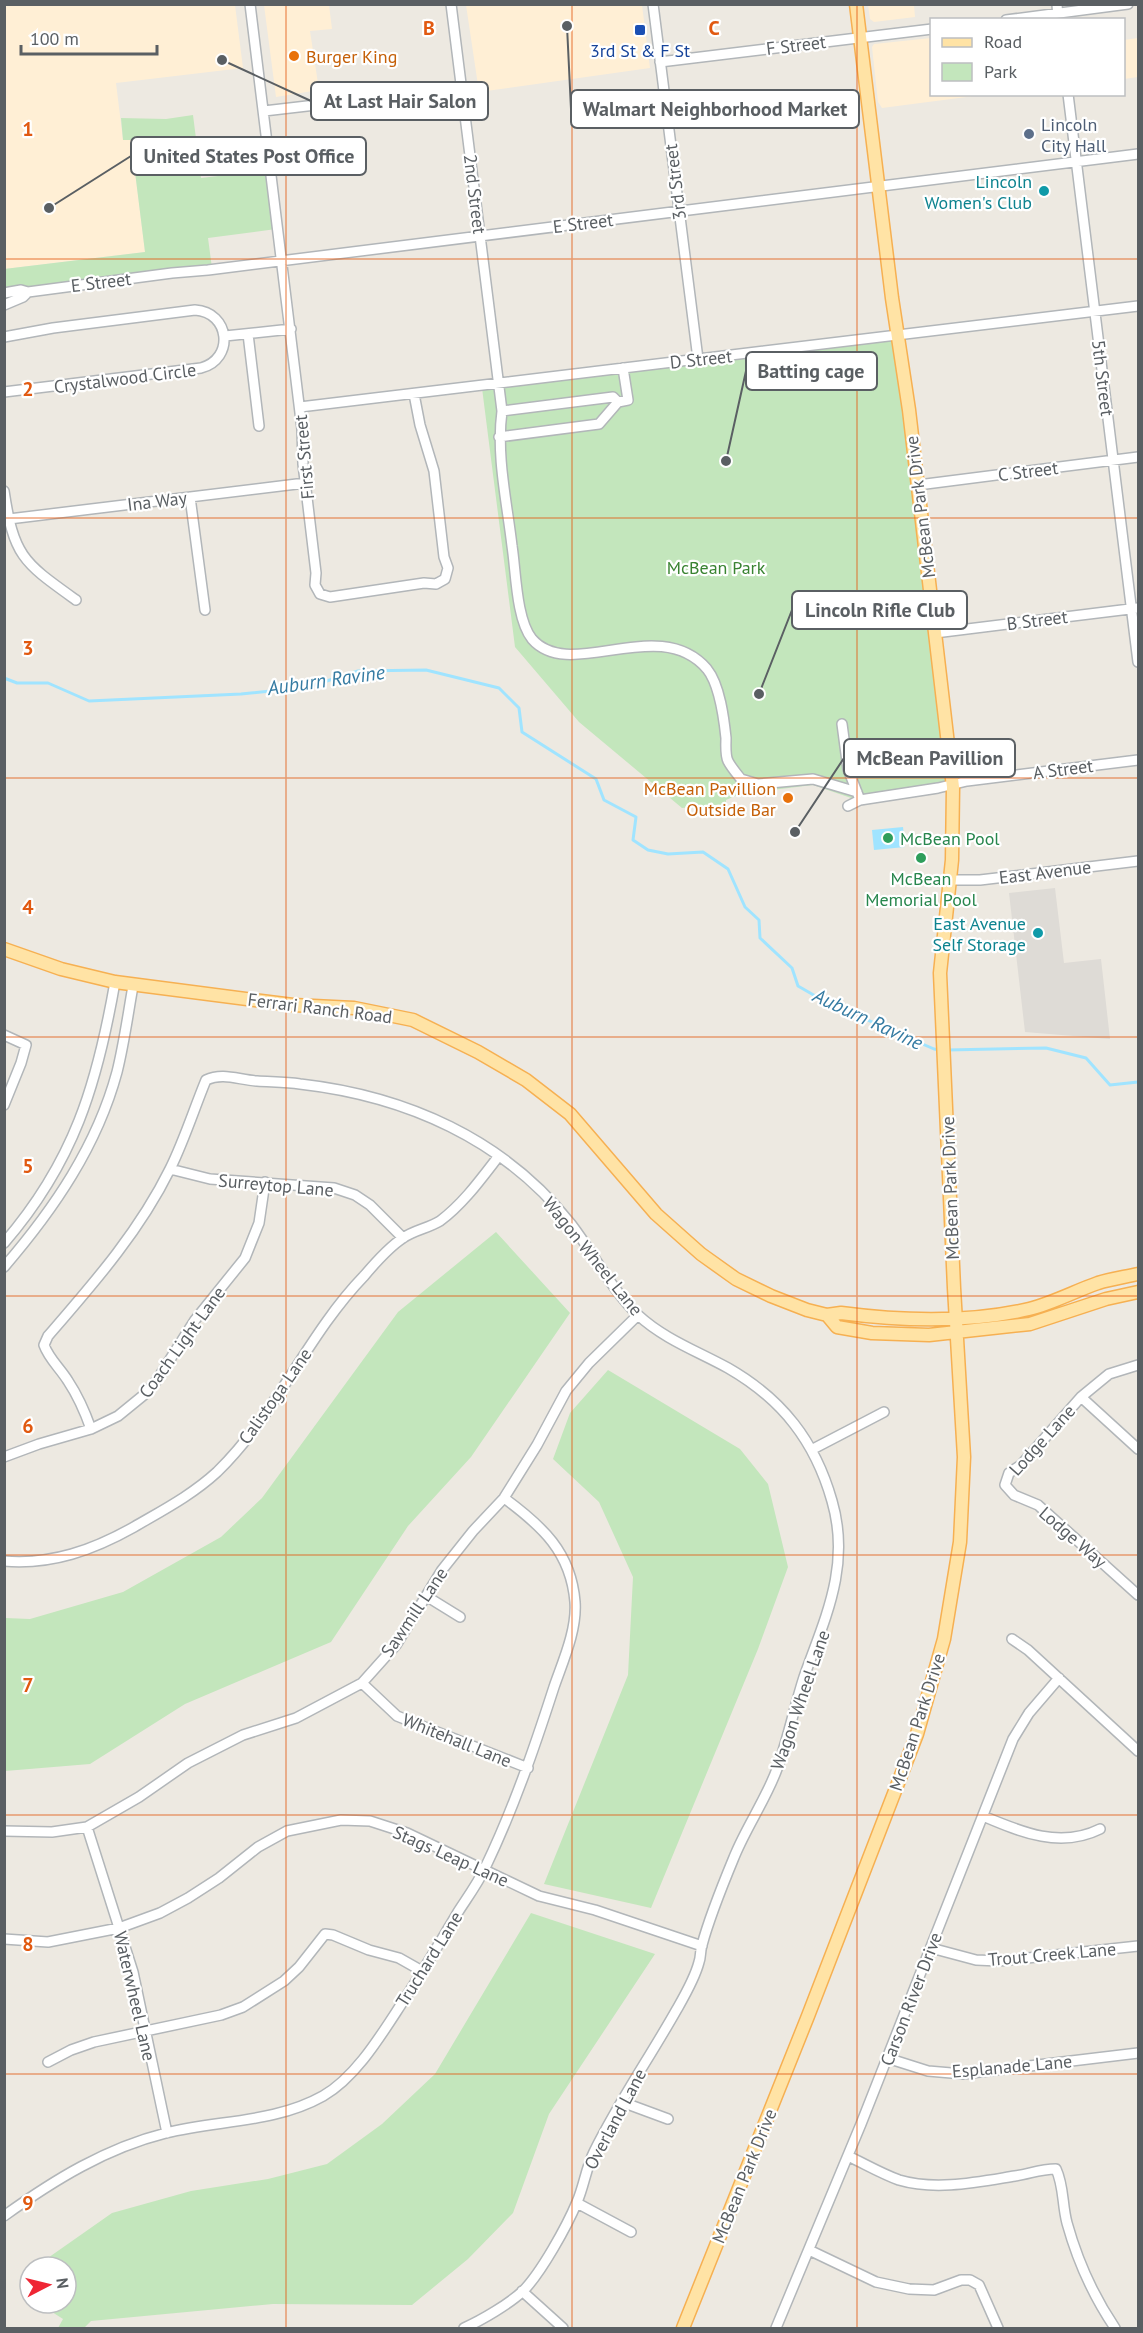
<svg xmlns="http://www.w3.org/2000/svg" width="1143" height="2333" font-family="'PT Sans',sans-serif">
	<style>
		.commercial { fill: #ffefd5 }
		.industrial { fill: #dedbd6 }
		.green { fill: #c3e6bc }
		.water { fill: #a0e4ff }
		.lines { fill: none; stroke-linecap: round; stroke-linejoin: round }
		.stream { stroke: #a0e4ff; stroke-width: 3 }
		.minor-casing { stroke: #b2b6b9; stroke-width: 12 }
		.major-casing { stroke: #f6b052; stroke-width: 15 }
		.minor { stroke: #fff; stroke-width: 9 }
		.major { stroke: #ffe3a5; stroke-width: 12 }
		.grid { fill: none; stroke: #e15910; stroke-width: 1.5; stroke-opacity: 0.55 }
		.transit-dot { fill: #1a4fb4; stroke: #fff; stroke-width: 2 }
		.food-dot { fill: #e8710a; stroke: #fff; stroke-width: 2 }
		.service-dot { fill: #5c6f8a; stroke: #fff; stroke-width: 2 }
		.culture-dot { fill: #0f9aa8; stroke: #fff; stroke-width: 2 }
		.leisure-dot { fill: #2e9e5b; stroke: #fff; stroke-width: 2 }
		.labels { text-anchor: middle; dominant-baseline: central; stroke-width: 4.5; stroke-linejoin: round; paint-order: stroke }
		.street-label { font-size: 18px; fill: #5a5f63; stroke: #fff }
		.transit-label { font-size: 18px; fill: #164399; stroke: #fff }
		.food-label { font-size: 18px; fill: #c56008; stroke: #fff; text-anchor: start }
		.service-label { font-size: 18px; fill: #4e5e75; stroke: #fff; text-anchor: start }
		.culture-label { font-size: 18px; fill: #0d838f; stroke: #fff; text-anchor: end }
		.park-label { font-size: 18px; fill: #398331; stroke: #fff }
		.leisure-label { font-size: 18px; fill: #27864d; stroke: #fff; text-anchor: start }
		.water-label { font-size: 20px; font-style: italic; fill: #357ba2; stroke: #fff }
		.grid-label { font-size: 20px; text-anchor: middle; font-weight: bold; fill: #e15910; stroke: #fff; stroke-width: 4.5; stroke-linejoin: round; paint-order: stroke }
		.leader { fill: none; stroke: #5a5f63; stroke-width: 2 }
		.callout-dot { fill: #5a5f63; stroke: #fff; stroke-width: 2 }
		.callout { fill: #fff; stroke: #5a5f63; stroke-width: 2 }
		.callout-label { font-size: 20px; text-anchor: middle; font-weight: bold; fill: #5a5f63 }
	</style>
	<rect width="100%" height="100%" fill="#ede9e1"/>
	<path class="commercial" d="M4,5H235L243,68L116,83L123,140L131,139L145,252L5,269Z
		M264,5H329L332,29L310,31L319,90L276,97Z
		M466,5H642L650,68L479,92Z
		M868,5H914L915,17L874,22L870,19Z
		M931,38L932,94L982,95L882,108L878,102L872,47L874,44Z
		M1138,38V77L1124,79V40Z"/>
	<path class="industrial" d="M1055,888L1064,963L1101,959L1110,1039L1025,1032L1009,893Z"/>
	<path class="green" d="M193,115L201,178L269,170L276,229L208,238L212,268L5,296L4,269L145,252L131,140H123L121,118L166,119Z
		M894,338L948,787L857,800L813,785L740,794L726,800V804L682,808L579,722L515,647L482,388Z
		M496,1232L570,1313L471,1457L408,1526L331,1642L185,1704L90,1764L5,1771V1618L30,1619L123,1592L221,1537L262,1498L398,1312Z
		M608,1370L740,1449L768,1484L788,1567L758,1649L651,1908L544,1884L628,1675L633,1577L599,1502L553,1459L570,1413Z
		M531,1913L655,1954L549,2114L513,2213L468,2259L412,2305L273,2304L91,2321L84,2328H58L63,2319L38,2303H66V2267H35L112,2213L191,2191L268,2179L327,2164L382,2124L435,2074Z"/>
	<path class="water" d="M903,827L905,847L874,850L872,830Z"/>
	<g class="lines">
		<path class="stream" d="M4,678L17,683H48L89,701L241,694L308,687L358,671L426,670L499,688L519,708L522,732L596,779L604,800L636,817L633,840L648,850L668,854L703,852L728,869L745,907L759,920L760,938L792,968L798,986L824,1001L934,1049L940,1050
			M947,1050L1046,1048L1086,1058L1110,1085L1138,1082"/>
		<g class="minor-casing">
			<path id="minor" d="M250,4L302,429L303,464L316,573L315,585L320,594L330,597L424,583L436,584L445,579L448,568L444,557L434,471L420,425L414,394
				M451,4L502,411C496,456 507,502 512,546C516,571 516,619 532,639C570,683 659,613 707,669C720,685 724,719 726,738C726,745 725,755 728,761C731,767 737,774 741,779L758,784L813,779L857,792
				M653,4L698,359
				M1057,4L1058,20
				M1006,20L1128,4
				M660,62L932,29
				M1068,94L1138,662
				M264,111L462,88
				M4,293L21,290L28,292L172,273L208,270L1138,154
				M4,305L23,297L28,292
				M248,334L259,426
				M225,336L291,329
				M4,337L53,328L195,310C230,312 235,359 201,368L4,392
				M618,402L628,400L623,368
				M300,407L1138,306
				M499,437L599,424L618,402L613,397L502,411
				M918,485L1138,457
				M4,491C14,557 23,562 76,600
				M190,497L205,610
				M9,519L305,483
				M935,633L1138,608
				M842,724L848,769L860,800L938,788L967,781L1138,760
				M848,806L860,800
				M951,880H980L1138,861
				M4,1035L26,1045L21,1063L4,1105
				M170,1169L210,1179L334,1188L355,1195L370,1205L403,1238
				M4,1243C74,1162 97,1085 115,982
				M4,1267C54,1209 97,1146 117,1072C124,1044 128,1014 133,986
				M1138,1365L1109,1374L1081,1397L1021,1465L1009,1473L1005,1485L1014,1495L1038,1505L1138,1595
				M1081,1397L1138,1449
				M91,1429C85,1412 78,1396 68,1381C60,1368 49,1359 44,1345L48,1336C93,1284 139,1232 170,1169C184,1141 194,1109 206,1080C223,1072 239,1080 257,1081C271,1082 286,1082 300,1084C406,1096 504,1139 571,1224C594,1254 611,1289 638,1315C664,1339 697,1351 728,1368C782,1399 815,1441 832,1501C851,1566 825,1618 804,1677C794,1708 788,1739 777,1769C766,1799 747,1826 735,1855C723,1884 710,1915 702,1945C700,1951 701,1957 699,1962C695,1978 685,1995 677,2009C650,2057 618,2103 594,2152C586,2168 584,2186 577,2202C567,2226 541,2273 523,2291C509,2304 482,2320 464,2328
				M813,1449L884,1412
				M4,1457L39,1444L91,1429L118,1416L145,1394L157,1380L195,1320L245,1258L259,1223L265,1182
				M4,1561C52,1565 93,1550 134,1527C163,1510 192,1495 217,1472C276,1415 307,1335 364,1276C375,1263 389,1247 403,1238C414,1230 429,1228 440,1221C463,1204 481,1179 498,1157
				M426,1596L460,1617
				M1012,1639L1028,1650L1138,1751
				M362,1683L397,1716L528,1768
				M983,1816C1021,1832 1060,1849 1100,1829
				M87,1827L133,1972L167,2133
				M4,1831L52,1832L87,1827L139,1797L188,1763L243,1735L296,1718L362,1683L396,1645L442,1570L473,1531L504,1498L537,1445L566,1391L589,1363L638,1315
				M4,1939L48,1942L119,1928L160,1913L188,1898L219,1878L258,1847L287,1831L341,1820L370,1821L407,1833L539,1896L595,1910L702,1946
				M931,1948L976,1960L999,1961L1138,1946
				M887,2058L928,2071L963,2074L1138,2053
				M48,2062L71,2050L94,2042L221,2015L243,2007L284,1981L299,1967L325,1934L333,1935L369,1950L399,1958L422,1971
				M622,2102L668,2119
				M848,2156C865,2164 882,2174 899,2180C936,2191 978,2182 1015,2176C1030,2174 1039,2169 1056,2169C1064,2186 1062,2204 1067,2223C1077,2259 1094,2297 1115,2328
				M577,2203L631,2232
				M4,2216C54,2180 106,2148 166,2133C218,2120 275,2123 323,2096C358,2076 384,2030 406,1997C424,1969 441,1941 458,1912C467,1898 478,1883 485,1868C513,1810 534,1749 554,1687C563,1661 577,1630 575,1602C571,1552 542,1526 504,1498
				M809,2250L876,2282L909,2289L934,2290L961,2280H970L979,2285L998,2328
				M522,2291L563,2328
				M776,2328L861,2124L1013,1739L1029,1713L1059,1678"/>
		</g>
		<g class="major-casing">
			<path id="major" d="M4,949L61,969L115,982L293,1005L354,1008L413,1020L478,1052L526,1080L570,1114L656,1214L701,1254L736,1279L771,1296L807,1310L827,1315L841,1313C902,1321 969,1323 1029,1309C1053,1303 1075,1291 1098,1283C1111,1279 1125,1277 1138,1274
				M827,1315L837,1327L872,1333L929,1335L1030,1324L1106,1299L1138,1292
				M683,2328L808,2016L917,1734L944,1639L960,1542L964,1457L954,1288L940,973L952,860L953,787L909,410L892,298L856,4"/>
		</g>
		<use href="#minor" class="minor"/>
		<use href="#major" class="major"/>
	</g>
	<path class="grid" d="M286,4V2328M572,4V2328M857,4V2328M4,259H1138M4,518H1138M4,778H1138M4,1037H1138M4,1296H1138M4,1555H1138M4,1815H1138M4,2074H1138"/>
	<rect class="transit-dot" x="634" y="24" width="12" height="12" rx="3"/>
	<g class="food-dot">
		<circle cx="294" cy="56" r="6"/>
		<circle cx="788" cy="798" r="6"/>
	</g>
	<circle class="service-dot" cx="1029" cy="134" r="6"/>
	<g class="culture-dot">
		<circle cx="1044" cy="191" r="6"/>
		<circle cx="1038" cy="933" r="6"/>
	</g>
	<g class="leisure-dot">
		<circle cx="888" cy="838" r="6"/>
		<circle cx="921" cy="858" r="6"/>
	</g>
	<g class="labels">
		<g class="street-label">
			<text transform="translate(796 45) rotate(-7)">F Street</text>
			<text transform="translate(675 182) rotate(-97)">3rd Street</text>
			<text transform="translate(475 194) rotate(83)">2nd Street</text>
			<text transform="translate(583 223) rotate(-7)">E Street</text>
			<text transform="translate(101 282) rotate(-7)">E Street</text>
			<text transform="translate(701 359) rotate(-6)">D Street</text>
			<text transform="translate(125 378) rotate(-7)">Crystalwood Circle</text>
			<text transform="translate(1103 378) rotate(83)">5th Street</text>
			<text transform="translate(304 457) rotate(-95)">First Street</text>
			<text transform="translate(1028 471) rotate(-7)">C Street</text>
			<text transform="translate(157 501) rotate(-7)">Ina Way</text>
			<text transform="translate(920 507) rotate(-97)">McBean Park Drive</text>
			<text transform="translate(1037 620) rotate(-7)">B Street</text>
			<text transform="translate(1063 769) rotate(-7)">A Street</text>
			<text transform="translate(1045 872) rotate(-7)">East Avenue</text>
			<text transform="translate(320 1008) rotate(7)">Ferrari Ranch Road</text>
			<text transform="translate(276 1185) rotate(5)">Surreytop Lane</text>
			<text transform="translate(950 1188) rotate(-92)">McBean Park Drive</text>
			<text transform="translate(593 1256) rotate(51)">Wagon Wheel Lane</text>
			<text transform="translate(182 1342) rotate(-54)">Coach Light Lane</text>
			<text transform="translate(275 1396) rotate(-55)">Calistoga Lane</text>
			<text transform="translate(1042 1440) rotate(-48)">Lodge Lane</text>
			<text transform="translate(1073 1537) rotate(41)">Lodge Way</text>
			<text transform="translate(414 1612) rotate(-56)">Sawmill Lane</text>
			<text transform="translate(800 1700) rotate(-71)">Wagon Wheel Lane</text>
			<text transform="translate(917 1722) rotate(-72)">McBean Park Drive</text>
			<text transform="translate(457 1740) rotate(22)">Whitehall Lane</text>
			<text transform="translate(451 1856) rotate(24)">Stags Leap Lane</text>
			<text transform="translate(1052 1954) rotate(-5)">Trout Creek Lane</text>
			<text transform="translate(429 1959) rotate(-58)">Truchard Lane</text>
			<text transform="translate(135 1996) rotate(77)">Waterwheel Lane</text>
			<text transform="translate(911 1999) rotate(-69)">Carson River Drive</text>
			<text transform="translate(1012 2066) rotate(-5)">Esplanade Lane</text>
			<text transform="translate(615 2119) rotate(-62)">Overland Lane</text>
			<text transform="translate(744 2176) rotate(-68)">McBean Park Drive</text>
		</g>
		<g class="transit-label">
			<text x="640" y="50">3rd St &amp; F St</text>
		</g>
		<g class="food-label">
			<text x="306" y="56">Burger King</text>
			<text x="776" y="788" text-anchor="end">McBean Pavillion<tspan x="776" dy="21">Outside Bar</tspan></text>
		</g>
		<g class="service-label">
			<text x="1041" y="124">Lincoln<tspan x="1041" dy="21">City Hall</tspan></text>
		</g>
		<g class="culture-label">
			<text x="1032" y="181">Lincoln<tspan x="1032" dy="21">Women's Club</tspan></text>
			<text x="1026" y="923">East Avenue<tspan x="1026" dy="21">Self Storage</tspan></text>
		</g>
		<g class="park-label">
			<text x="716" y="567">McBean Park</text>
		</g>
		<g class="leisure-label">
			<text x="900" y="838">McBean Pool</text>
			<text x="921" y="878" text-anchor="middle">McBean<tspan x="921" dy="21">Memorial Pool</tspan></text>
		</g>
		<g class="water-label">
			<text transform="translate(326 680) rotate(-8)">Auburn Ravine</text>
			<text transform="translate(868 1019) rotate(25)">Auburn Ravine</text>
		</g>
	</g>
	<g class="grid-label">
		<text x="429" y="35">B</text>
		<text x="714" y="35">C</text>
		<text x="28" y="136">1</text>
		<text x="28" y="396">2</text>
		<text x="28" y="655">3</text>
		<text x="28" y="914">4</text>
		<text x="28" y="1173">5</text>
		<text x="28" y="1433">6</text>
		<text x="28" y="1692">7</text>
		<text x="28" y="1951">8</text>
		<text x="28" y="2210">9</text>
	</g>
	<path class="leader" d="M222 60L311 101M567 26L571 109M49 208L131 156M726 461L746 371M759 694L792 610M795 832L844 758"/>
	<g class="callout-dot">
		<circle cx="222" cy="60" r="6"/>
		<circle cx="567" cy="26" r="6"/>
		<circle cx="49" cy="208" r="6"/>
		<circle cx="726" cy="461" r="6"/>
		<circle cx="759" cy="694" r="6"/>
		<circle cx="795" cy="832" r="6"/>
	</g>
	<g class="callout">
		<rect x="311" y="82" width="177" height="38" rx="6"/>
		<rect x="571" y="90" width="288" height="38" rx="6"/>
		<rect x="131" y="137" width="235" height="38" rx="6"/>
		<rect x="746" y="352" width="131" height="38" rx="6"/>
		<rect x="792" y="591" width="175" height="38" rx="6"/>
		<rect x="844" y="739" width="171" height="38" rx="6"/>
	</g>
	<g class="callout-label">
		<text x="400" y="108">At Last Hair Salon</text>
		<text x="715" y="116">Walmart Neighborhood Market</text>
		<text x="249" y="163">United States Post Office</text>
		<text x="811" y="378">Batting cage</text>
		<text x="880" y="617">Lincoln Rifle Club</text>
		<text x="930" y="765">McBean Pavillion</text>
	</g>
	<rect width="1143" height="2333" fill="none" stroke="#5a5f63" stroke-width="12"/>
	<rect x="930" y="18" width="195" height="78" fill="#ffffff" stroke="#bdbfc1" stroke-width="1.5"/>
	<rect x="942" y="38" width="30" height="9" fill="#ffe3a5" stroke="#bdbfc1" stroke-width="1.5"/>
	<text x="984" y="48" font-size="18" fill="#5a5f63">Road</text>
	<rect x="942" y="63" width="30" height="18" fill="#c3e6bc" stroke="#bdbfc1" stroke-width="1.5"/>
	<text x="984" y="78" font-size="18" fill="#5a5f63">Park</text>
	<g transform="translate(48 2285) rotate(83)"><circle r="28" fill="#ffffff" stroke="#bdbfc1" stroke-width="1.5"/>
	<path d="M0-4.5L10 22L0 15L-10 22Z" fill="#ef2634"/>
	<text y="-9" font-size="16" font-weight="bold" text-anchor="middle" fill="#5a5f63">N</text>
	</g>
	<path d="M21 45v9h136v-9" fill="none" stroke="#5a5f63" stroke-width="3"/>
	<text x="30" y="45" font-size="18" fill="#5a5f63" stroke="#ffffff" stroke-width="4.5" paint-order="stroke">100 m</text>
</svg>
